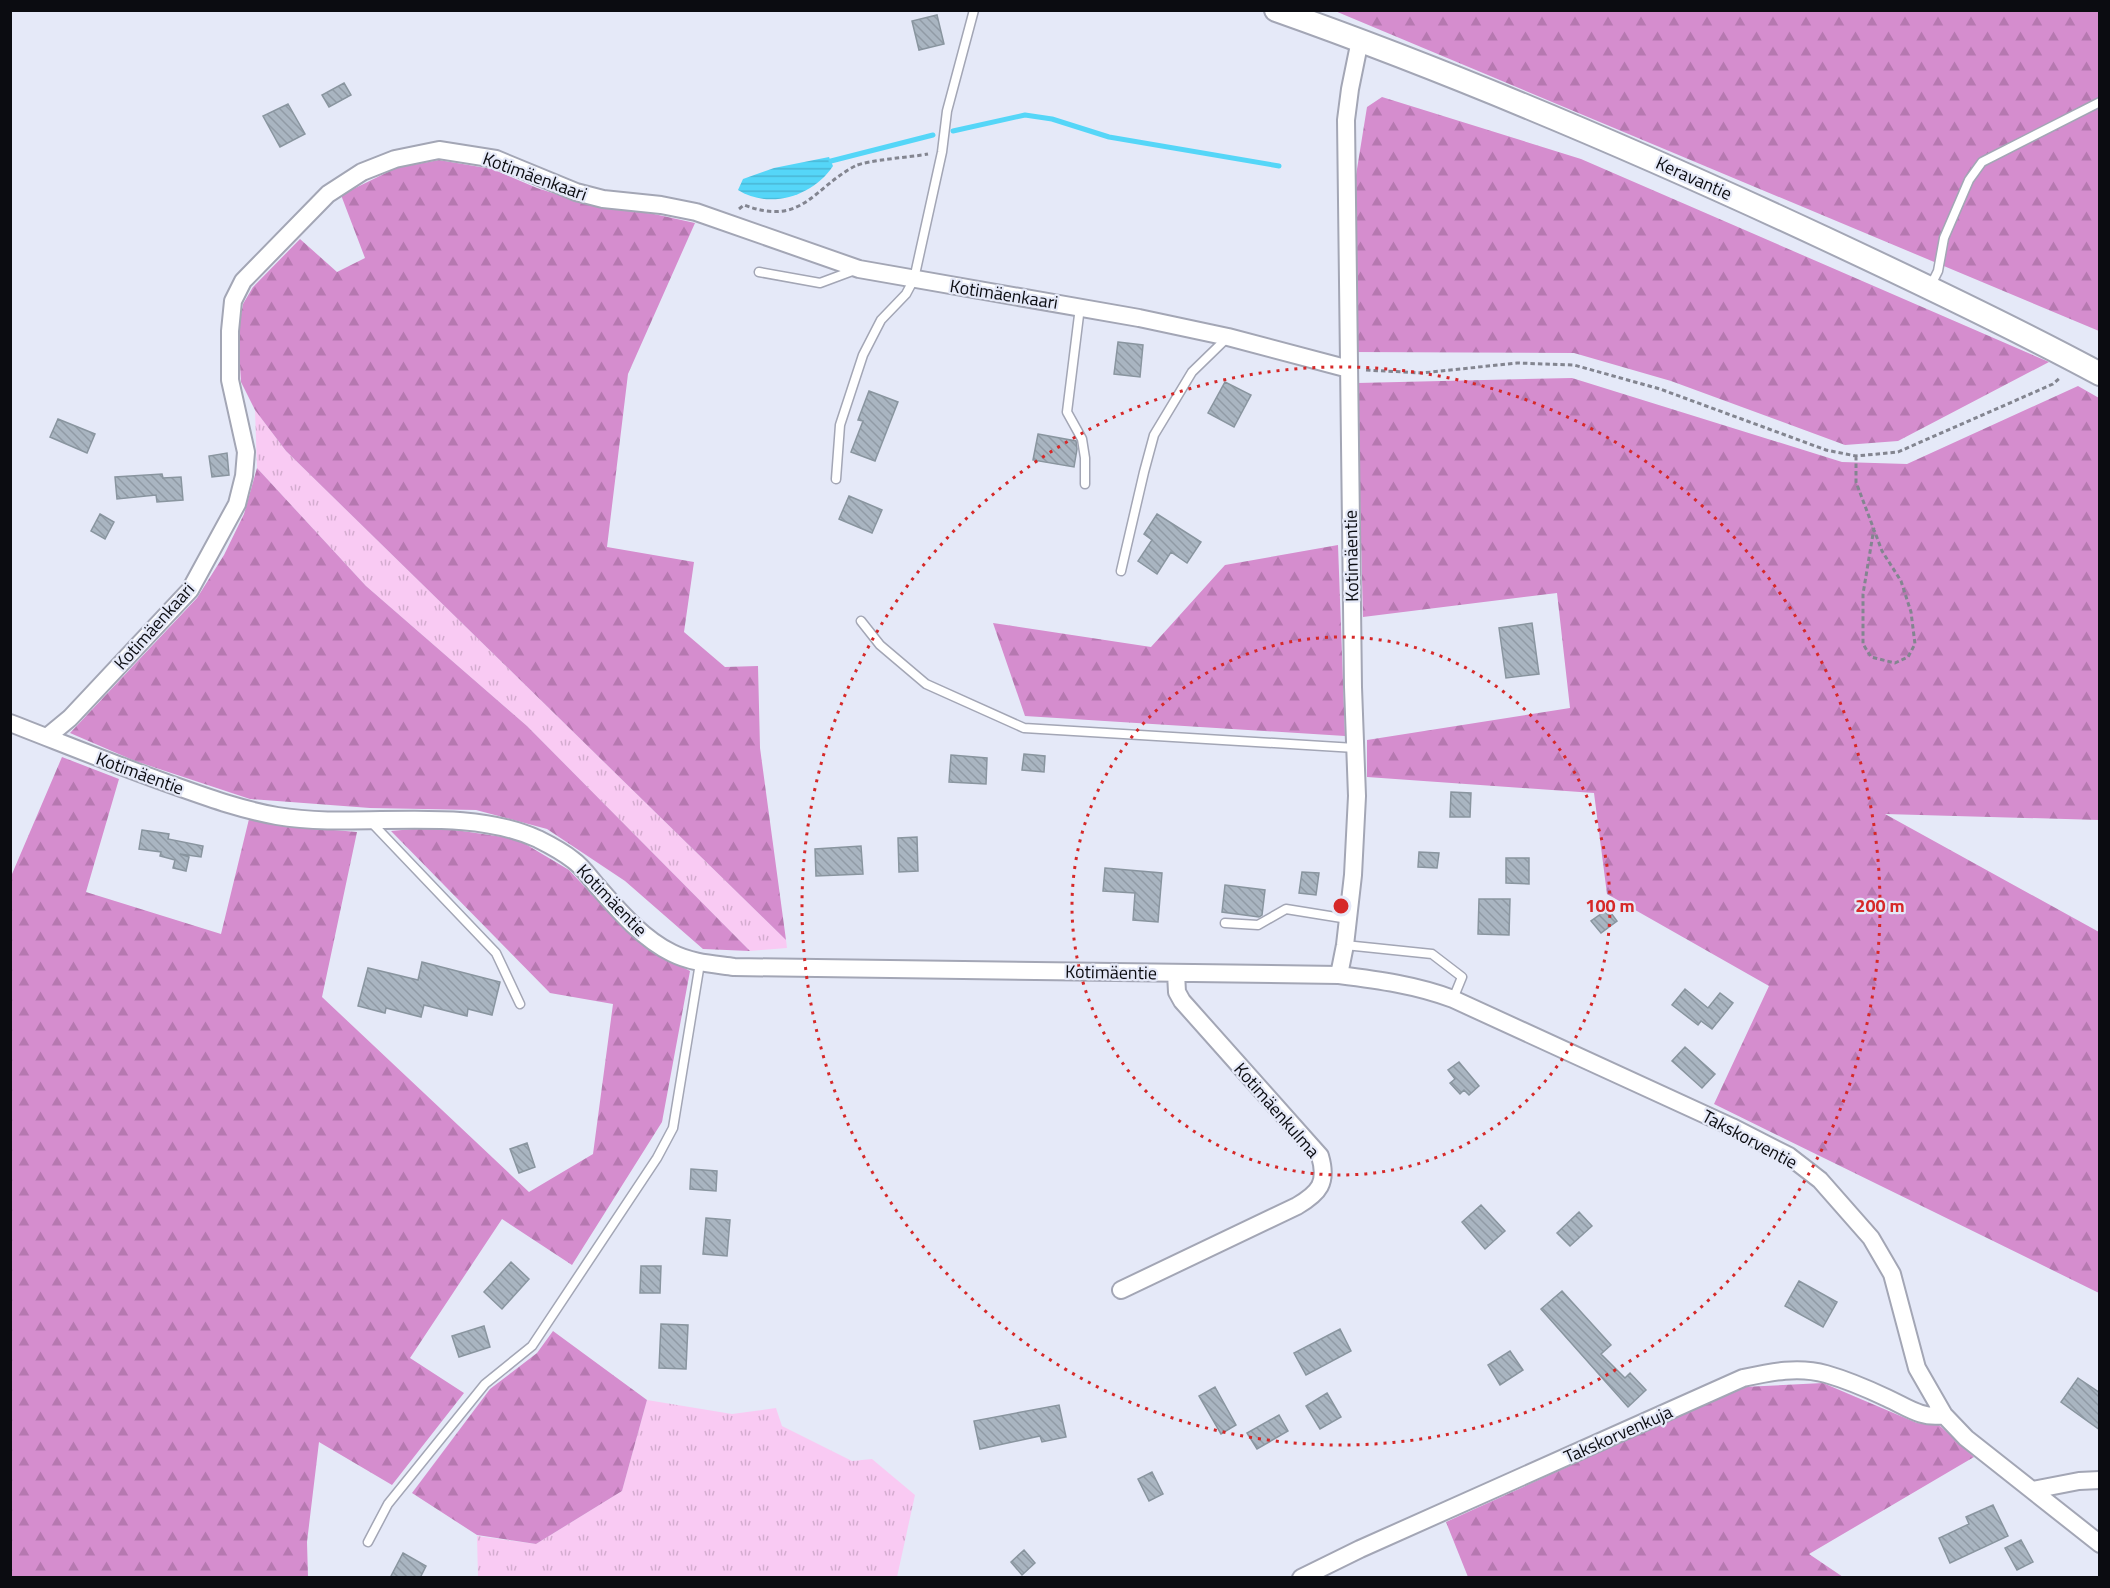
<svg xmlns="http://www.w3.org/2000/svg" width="2110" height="1588" font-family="'Titillium Web',sans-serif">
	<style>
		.grass { fill: url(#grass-tufts) }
		.forest { fill: url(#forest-firs) }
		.water { fill: url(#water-rules) }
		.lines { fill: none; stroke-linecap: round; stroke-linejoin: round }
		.stream { stroke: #55d6f8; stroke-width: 5 }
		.building { fill: url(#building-back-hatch); stroke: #89959f; stroke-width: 1.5 }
		.service-casing { stroke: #a3a6b5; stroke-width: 11 }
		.minor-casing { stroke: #a3a6b5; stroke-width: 20 }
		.secondary-casing { stroke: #a3a6b5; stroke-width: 26 }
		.path { stroke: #838590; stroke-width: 3; stroke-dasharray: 4.5 3; stroke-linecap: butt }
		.service { stroke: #fff; stroke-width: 8 }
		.minor { stroke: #fff; stroke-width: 16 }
		.secondary { stroke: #fff; stroke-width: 22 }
		.ring { fill: none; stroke: #d62828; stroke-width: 3; stroke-dasharray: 3 6 }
		.labels { text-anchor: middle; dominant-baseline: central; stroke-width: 4.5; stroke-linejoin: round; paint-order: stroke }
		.street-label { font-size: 18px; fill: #0b0c11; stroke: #e5e9f8 }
		.centre { fill: #d62828; stroke: #e5e9f8; stroke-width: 3 }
		.ring-label { font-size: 18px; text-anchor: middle; font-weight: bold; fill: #d62828; stroke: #e5e9f8; stroke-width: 4.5; stroke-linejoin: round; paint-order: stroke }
	</style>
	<defs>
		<pattern id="grass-tufts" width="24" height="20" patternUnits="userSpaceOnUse" patternTransform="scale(1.5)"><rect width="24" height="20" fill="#f9caf3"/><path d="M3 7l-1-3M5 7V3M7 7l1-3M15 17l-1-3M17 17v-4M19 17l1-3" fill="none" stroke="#d4accf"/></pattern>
		<pattern id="forest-firs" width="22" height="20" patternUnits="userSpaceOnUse" patternTransform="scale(1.5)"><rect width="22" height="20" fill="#d58dce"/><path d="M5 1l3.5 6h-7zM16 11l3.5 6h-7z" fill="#b678b0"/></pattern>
		<pattern id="water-rules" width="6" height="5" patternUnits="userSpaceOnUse" patternTransform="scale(1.5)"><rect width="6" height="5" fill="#55d6f8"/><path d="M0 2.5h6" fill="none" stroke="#49b6d4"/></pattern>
		<pattern id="building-back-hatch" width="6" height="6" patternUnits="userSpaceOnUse" patternTransform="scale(1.5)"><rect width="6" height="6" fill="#a9b5c1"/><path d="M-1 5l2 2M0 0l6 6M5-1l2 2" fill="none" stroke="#909aa5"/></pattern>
	</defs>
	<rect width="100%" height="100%" fill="#e5e9f8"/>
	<path class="grass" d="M255,410L286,451L786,940L787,948L750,951L527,726L366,586L257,468Z
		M647,1400L732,1414L776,1408L782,1426L852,1461L872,1459L915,1495L897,1577H478L477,1536L536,1544L622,1491Z"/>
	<path class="forest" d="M1335,11H2099V331Z
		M1382,97L1581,159L2049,362L1898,441L1845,445L1671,381L1574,353L1352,352V200L1367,107Z
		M439,160L492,169L537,188L593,206L654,214L695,223L628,374L607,547L694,562L684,632L725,667L758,666L760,748L786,940L286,451L255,410L241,382L238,331L243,304L253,287L300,239L337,272L365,258L341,195L396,168Z
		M1572,378L1842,462L1907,464L2078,386L2099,398V820L1885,814L2099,932V1293L1714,1104L1769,986L1607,894L1594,793L1367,777V740L1570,708L1557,593L1363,617L1357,383Z
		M257,468L366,586L527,726L750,951L703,949L625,881L547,829L476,810L370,808L250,799L135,761L70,733L197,598L224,555L244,514Z
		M1338,545L1345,736L1025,716L993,623L1151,647L1225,565Z
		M62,757L119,779L86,892L221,934L249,819L276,825L357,832L322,997L529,1192L593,1154L613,1004L550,993L391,831L435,827L517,839L569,870L598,901L650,950L690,971L662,1122L572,1265L502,1219L410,1358L464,1393L392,1485L319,1442L307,1542L308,1577H11L10,874H12Z
		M553,1331L647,1400L622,1491L536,1544L477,1535L412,1493L490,1389L537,1353Z
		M1823,1383L1917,1423L1939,1425L1974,1457L1809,1554L1843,1577H1468L1446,1522L1743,1387Z"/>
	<path class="water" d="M829,157L833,166C813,196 770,210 738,190L743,179L774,168Z"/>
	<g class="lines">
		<path class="stream" d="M953,131L1025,115L1052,119L1109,137L1279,166
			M831,161L933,135"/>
	</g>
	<path class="building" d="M937,15L944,44L919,50L912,21Z
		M344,83L351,95L329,107L322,95Z
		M288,104L305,134L280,147L263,116Z
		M1118,342L1143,345L1140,377L1114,374Z
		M1225,382L1251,395L1234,427L1208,413Z
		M869,391L898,402L875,461L851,452L863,421L858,420Z
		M58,419L95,434L87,453L50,437Z
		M1038,434L1076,441L1077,449L1074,467L1033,460Z
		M227,453L229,475L212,477L209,456Z
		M162,474L163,478L181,477L183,500L157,502L156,495L117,499L115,477Z
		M849,496L882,510L872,533L839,519Z
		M100,514L114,522L105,539L91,531Z
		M1157,514L1201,542L1187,563L1171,552L1157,574L1138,561L1152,540L1144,534Z
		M1532,623L1539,674L1506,678L1499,628Z
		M1024,754L1045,756L1044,772L1022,770Z
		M951,755L987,758L986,784L949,782Z
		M1451,792L1471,793L1470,817H1450Z
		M142,830L169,834L168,839L203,846L201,857L180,854L189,857L186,871L173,868L175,860L160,856L161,852L139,849Z
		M917,837L918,871L899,872L898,838Z
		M861,846L863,874L816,876L815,849Z
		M1419,852L1439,853L1437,868L1418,867Z
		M1506,858H1529V884L1506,883Z
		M1105,868L1162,873L1158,922L1133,920L1135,893L1103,891Z
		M1302,872L1319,873L1316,895L1299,893Z
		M1225,885L1265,890L1262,915L1259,917L1222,912Z
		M1479,899H1510L1509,935L1478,934Z
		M1608,909L1617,921L1601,933L1591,921Z
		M422,962L500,982L492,1015L468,1009L467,1016L424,1005L421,1017L386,1008L385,1013L358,1006L368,968L418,980Z
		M1685,989L1708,1008L1720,993L1733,1003L1712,1029L1701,1021L1698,1025L1672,1005Z
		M1685,1047L1715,1074L1702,1088L1672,1061Z
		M1459,1062L1479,1086L1469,1095L1464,1090L1460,1094L1450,1083L1455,1079L1448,1070Z
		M527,1143L535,1167L519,1173L510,1149Z
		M691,1169L717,1171L716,1191L690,1189Z
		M1481,1205L1505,1231L1485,1249L1462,1222Z
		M1579,1212L1592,1226L1570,1246L1557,1233Z
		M706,1218L730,1220L727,1256L703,1254Z
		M511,1262L529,1279L502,1309L484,1292Z
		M641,1266H661L660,1293H640Z
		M1799,1281L1837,1302L1823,1327L1785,1306Z
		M1562,1291L1611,1345L1601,1354L1625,1378L1630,1373L1646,1390L1628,1407L1541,1309Z
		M661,1324L688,1325L686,1369L659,1368Z
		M484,1326L490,1347L459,1357L452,1336Z
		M1340,1329L1351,1351L1306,1375L1294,1353Z
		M1510,1351L1523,1370L1500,1385L1488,1365Z
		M2078,1378L2100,1393V1430L2061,1402Z
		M1215,1387L1236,1425L1221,1434L1199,1396Z
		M1327,1393L1341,1417L1320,1429L1306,1406Z
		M1059,1405L1066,1437L1042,1442L1040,1436L980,1449L974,1421Z
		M1279,1415L1288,1431L1257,1449L1247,1433Z
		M1152,1472L1163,1494L1149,1501L1138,1479Z
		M1993,1505L2008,1536L1950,1563L1939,1538L1969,1524L1966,1517Z
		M2021,1540L2033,1562L2017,1570L2005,1548Z
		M1024,1550L1035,1563L1022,1575L1011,1562Z
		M403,1553L426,1566L420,1578H390Z"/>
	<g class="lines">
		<g class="service-casing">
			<path id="service" d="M759,272L820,283L855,270
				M1930,287L1938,271L1944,238L1969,180L1982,162L2100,102
				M1080,307L1067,412L1082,439L1085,458V484
				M836,479L840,425L863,355L881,320L906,294L914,279L942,152L947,111L974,10
				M1121,571L1144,472L1154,435L1192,372L1228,337
				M861,621L880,645L926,684L1024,728L1355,748
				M371,822L496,953L520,1004
				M1225,923L1258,925L1286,909L1348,919
				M1345,945L1432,954L1462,977L1453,999
				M368,1542L388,1504L485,1384L532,1346L657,1158L673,1128L700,963"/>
		</g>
		<g class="minor-casing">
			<path id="minor" d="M10,723C67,745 123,768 181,788C212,799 243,810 277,816C359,830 461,804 538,839C550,845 563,852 573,860C583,867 590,878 598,887C619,911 643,939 672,953C692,963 713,964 734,967L1339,975L1345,945L1353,875L1357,796L1353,687L1346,120L1350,89L1360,40
				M47,737L70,718L190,590L237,504L244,476L246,452L230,380V331L233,301L243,281L328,194L362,172L395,159L439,150L496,159L576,192L603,199L661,205L696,212L859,269L1139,318L1228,337L1349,369
				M1339,975C1378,980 1416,985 1453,999L1732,1127L1789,1156L1820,1180L1871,1238L1892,1274L1917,1368L1944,1415L1966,1438L2100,1544
				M1121,1290L1297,1206C1319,1193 1328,1183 1320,1156L1182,1001L1177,992L1176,973
				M2033,1490L2079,1481L2100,1480
				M1301,1578L1360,1549L1743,1378C1771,1372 1798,1366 1826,1374C1847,1380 1868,1389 1887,1398C1907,1407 1921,1419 1944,1415"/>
		</g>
		<g class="secondary-casing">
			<path id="secondary" d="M1276,10C1463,76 1644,154 1824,238C1916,281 2009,325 2100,374"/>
		</g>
		<path class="path" d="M739,209L744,205C802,227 812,189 855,166C867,160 913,157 928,154
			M1366,370L1422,373L1517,363L1574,365L1660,389L1826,450L1856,456L1898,452L2053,384L2061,377
			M1856,456V482L1882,551L1901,581L1911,612L1915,644L1908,657L1895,663L1871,657L1863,644V594L1874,528"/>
		<use href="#service" class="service"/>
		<use href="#minor" class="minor"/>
		<use href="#secondary" class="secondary"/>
	</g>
	<g class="ring">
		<circle cx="1341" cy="906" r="269"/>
		<circle cx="1341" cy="906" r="539"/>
	</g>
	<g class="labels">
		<g class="street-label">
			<text transform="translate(535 176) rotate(20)">Kotimäenkaari</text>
			<text transform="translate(1694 178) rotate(24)">Keravantie</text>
			<text transform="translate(1004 294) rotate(9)">Kotimäenkaari</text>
			<text transform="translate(1351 556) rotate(-91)">Kotimäentie</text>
			<text transform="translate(154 626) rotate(-48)">Kotimäenkaari</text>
			<text transform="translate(140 773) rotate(20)">Kotimäentie</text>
			<text transform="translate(612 900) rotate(46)">Kotimäentie</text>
			<text transform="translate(1111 972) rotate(1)">Kotimäentie</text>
			<text transform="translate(1277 1110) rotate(49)">Kotimäenkulma</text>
			<text transform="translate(1750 1139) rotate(28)">Takskorventie</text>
			<text transform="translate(1618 1434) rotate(-24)">Takskorvenkuja</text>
		</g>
	</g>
	<circle cx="1341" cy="906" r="9" class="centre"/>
	<g class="ring-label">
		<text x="1610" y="912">100 m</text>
		<text x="1880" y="912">200 m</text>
	</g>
	<rect width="2110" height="1588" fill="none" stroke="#0b0c11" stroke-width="24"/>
</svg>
